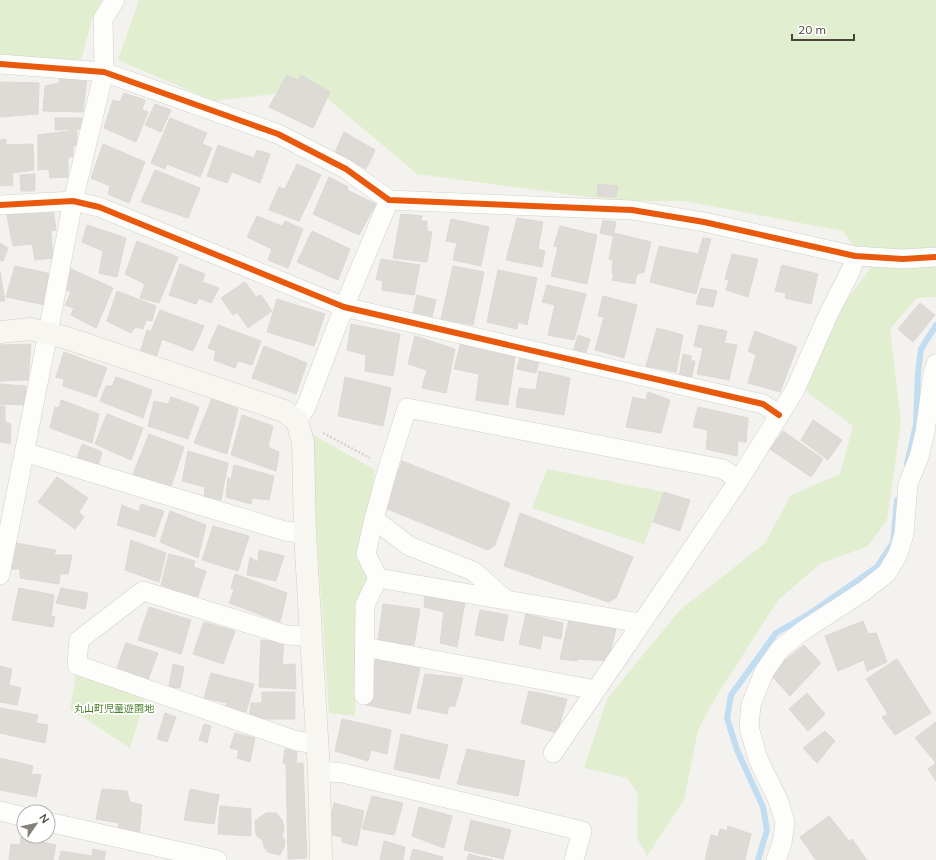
<svg xmlns="http://www.w3.org/2000/svg" width="936" height="860" font-family="Mulish,'Noto Sans JP',sans-serif">
	<style>
		.green { fill: #e1eecf }
		.lines { fill: none; stroke-linecap: round; stroke-linejoin: round }
		.stream { stroke: #c0ddf1; stroke-width: 6 }
		.building { fill: #dedbd6; stroke: #dcd9d4 }
		.street-casing { stroke: #d2d0cb; stroke-width: 20 }
		.secondary-casing { stroke: #d3cfc5; stroke-width: 23 }
		.path { stroke: #d3d2cc; stroke-width: 2.5; stroke-dasharray: 2 2; stroke-linecap: butt }
		.street { stroke: #fdfdfc; stroke-width: 19 }
		.secondary { stroke: #f7f6f1; stroke-width: 22 }
		.cycleway-casing { stroke: #fff; stroke-width: 8 }
		.cycleway { stroke: #e8590c; stroke-width: 6 }
		.labels { text-anchor: middle; dominant-baseline: central; stroke-width: 3.5; stroke-linejoin: round; paint-order: stroke }
		.park-label { font-size: 10px; fill: #4a7f2a; stroke: #fff }
	</style>
	<rect width="100%" height="100%" fill="#f4f2ee"/>
	<path class="green" d="M0,0H102L92,19L81,61L0,56Z
		M139,0H936V297L917,298L890,329L901,423L887,520L868,546L820,564L778,600L716,697L698,730L684,800L647,856L637,838L638,794L627,778L584,768L607,699L679,611L765,543L791,495L840,474L853,426L807,392L814,342L870,269L843,231L684,201H619L417,174L316,89L214,101L118,60Z
		M310,433L375,470L362,554L372,573L358,599L355,716L329,713Z
		M547,469L664,492L644,544L532,508Z
		M77,669L147,693L130,748L70,709Z"/>
	<g class="lines">
		<path class="stream" d="M907,464L916,425L918,373L921,349L936,325
			M758,860L767,830L763,807L737,750L727,718L731,695L776,633L809,614L877,567L893,543L897,500"/>
	</g>
	<path class="building" d="M60,75L87,78L83,112L43,111L45,86L59,83Z
		M287,75L298,80L301,75L330,92L313,128L269,107Z
		M0,82L39,83L38,114L0,117Z
		M124,93L145,100L142,110L148,112L136,142L104,128L113,100L120,102Z
		M155,104L171,110L161,132L145,125Z
		M55,118H82L81,129L55,130Z
		M170,118L207,133L202,144L212,148L200,177L167,164L165,169L151,163Z
		M77,130V145L73,146V157H68V177L50,178L49,169L38,170V135Z
		M344,132L375,150L366,169L335,152Z
		M6,139V145L33,144L34,170L12,173L13,185L0,186V140Z
		M103,144L145,162L129,203L108,194L110,186L91,178Z
		M218,145L254,158L257,150L270,154L260,183L232,172L227,183L207,176Z
		M297,164L321,175L299,221L269,210L279,187L285,189Z
		M155,170L200,188L188,218L141,202Z
		M35,174V191H21L20,175Z
		M329,177L348,187L347,190L376,204L359,235L313,214Z
		M598,184L618,186L616,197L597,196Z
		M53,208L56,230L51,231L53,258L35,260L32,244L13,246L6,211Z
		M401,214L422,216L421,221H427V231L432,232L427,262L393,258Z
		M257,216L282,226L285,221L303,229L288,268L268,260L272,249L247,237Z
		M517,218L543,222L538,249L545,251L542,267L506,260Z
		M451,219L489,227L481,266L453,260L457,243L446,241Z
		M603,220L616,222L613,236L600,233Z
		M87,225L126,238L117,277L99,273L103,251L82,242Z
		M560,226L597,235L587,284L551,276L558,247L554,246Z
		M312,231L350,249L338,280L297,262Z
		M614,233L651,242L644,272L637,274L635,284L612,280L614,273H612L613,260L609,259Z
		M703,238L711,239L696,294L650,282L659,246L698,254Z
		M137,241L178,257L159,303L140,298L145,284L125,274Z
		M0,243L8,248L3,261L0,260Z
		M732,254L758,259L748,297L726,290L729,280L725,279Z
		M381,259L420,265L414,295L382,290L383,281L376,279Z
		M180,264L205,274L202,282L219,288L211,303L199,298L196,304L169,295Z
		M782,265L818,274L811,304L785,298L786,293L775,291Z
		M15,266L51,274L45,305L6,297Z
		M453,266L484,272L473,325L441,319Z
		M69,268L113,288L96,328L71,315L74,308L65,305L71,292L61,288Z
		M498,270L537,278L527,325L518,322L517,329L487,322Z
		M0,272L5,301H0Z
		M245,282L256,297L261,295L272,311L248,328L237,312L233,315L221,298Z
		M547,285L586,294L574,340L548,335L555,305L542,302Z
		M701,288L717,291L713,307L696,304Z
		M117,291L156,306L152,321L146,320L143,329L135,327L131,333L107,321Z
		M417,295L436,300L431,321L412,317Z
		M603,296L637,305L624,358L595,350L604,317L598,316Z
		M277,299L325,314L314,346L267,332Z
		M920,303L935,315L913,342L898,329Z
		M160,310L204,326L193,351L162,339L155,361L139,356L147,330L151,331Z
		M351,324L400,334L393,376L365,371L366,355L347,350Z
		M218,325L261,341L252,365L238,361L235,368L214,360L216,351L208,348Z
		M699,325L727,331L724,343L737,345L729,380L697,374L703,348L694,346Z
		M657,328L683,335L676,372L646,366Z
		M755,331L797,347L780,392L748,383L756,355L748,351Z
		M578,335L590,339L585,356L573,352Z
		M415,336L455,349L446,393L422,388L427,370L408,364Z
		M461,342L515,357L508,405L476,400L479,374L454,369Z
		M31,344L28,380L0,381V345Z
		M264,346L307,363L296,394L252,378Z
		M64,352L107,368L96,397L63,386L64,379L56,377Z
		M683,354L691,356V361H695L691,380L679,378Z
		M520,358L539,361L536,373L517,369Z
		M539,371L570,378L564,415L516,407L519,388L536,390Z
		M116,377L152,390L143,418L100,401L106,386H112Z
		M345,377L391,388L383,426L338,416Z
		M0,384L26,386L25,405L0,404Z
		M648,392L670,400L661,433L626,427L633,397L646,400Z
		M171,397L199,407L188,439L148,426L154,401L168,404Z
		M212,398L238,409L227,454L194,443Z
		M61,400L99,414L92,443L50,428L55,407L59,408Z
		M0,406H5V422L11,424L10,444L0,442Z
		M698,407L748,418L746,442L738,441L737,456L706,449L708,430L693,427Z
		M107,414L143,428L131,460L95,444Z
		M242,415L273,426L268,447L279,452L276,471L231,455Z
		M813,420L842,440L828,460L801,440Z
		M783,431L823,459L811,477L770,449Z
		M149,434L184,447L177,469L157,462L149,481L133,474Z
		M82,444L102,452L98,467L77,458Z
		M188,451L228,463L221,500L204,497L205,487L182,481Z
		M402,461L510,503L495,545L488,550L385,508Z
		M157,462L177,469L171,486L149,481Z
		M234,465L274,476L269,500L252,498L251,504L226,497L228,478L231,479Z
		M57,477L88,498L79,512L84,517L75,529L38,502Z
		M664,492L690,500L680,531L653,522Z
		M141,504L164,511L155,537L117,525L122,505L139,512Z
		M170,511L206,525L198,558L160,542Z
		M520,513L633,557L616,598L608,602L504,566Z
		M213,526L249,536L238,571L202,560Z
		M131,540L166,553L159,582L125,570Z
		M15,543L56,550L54,555H72L68,574H60L59,584L20,578V569H10Z
		M259,550L284,556L276,581L247,575L250,557L258,562Z
		M169,554L195,561L193,567L206,571L197,599L161,585Z
		M235,574L287,593L280,622L229,603L234,590L231,588Z
		M19,588L54,595L51,616L55,617L53,627L12,620Z
		M61,588L88,593L85,609L56,603Z
		M425,594L465,602L457,647L440,643L444,612L424,607Z
		M383,604L420,609L414,645L378,641Z
		M149,607L191,620L181,654L138,640Z
		M480,610L508,615L503,641L475,635Z
		M526,614L563,623L561,639L543,635L540,649L519,644Z
		M569,619L616,629L608,661L577,659V661L560,659Z
		M863,621L868,634L876,633L887,662L867,671L864,660L838,671L825,636Z
		M204,622L235,631L223,664L193,654Z
		M261,640L284,643L282,665L295,664L296,689L259,687Z
		M126,643L158,653L146,685L115,673Z
		M804,645L821,663L790,696L769,673Z
		M376,659L420,668L410,714L366,705Z
		M897,659L931,713L895,735L882,717L888,714L866,679Z
		M173,664L184,667L180,688L169,687Z
		M0,666L12,669L9,685L21,688L17,705L0,702Z
		M211,673L254,684L246,712L225,707L227,703L204,698Z
		M425,674L463,678L455,706H449L447,714L417,708Z
		M529,691L567,699L557,733L521,723Z
		M262,692H295V719H249L251,703H262Z
		M807,693L825,714L808,731L789,709Z
		M0,708L38,715L36,723L48,725L45,743L0,733Z
		M165,713L176,717L167,742L157,739Z
		M342,719L391,730L387,754L371,750L368,761L335,751Z
		M936,722V781L928,769L936,763L915,738Z
		M204,724L211,726L207,743L199,740Z
		M825,731L835,741L817,763L803,748Z
		M235,733L255,738L250,762L237,758L239,750L230,748Z
		M401,734L448,745L439,779L394,769Z
		M285,749L297,750L296,764L283,763Z
		M467,749L525,761L518,796L457,784Z
		M0,758L33,766L31,774L41,775L36,797L0,790Z
		M303,763L307,858L288,859L286,764Z
		M102,789L127,791L130,802L142,805L139,837L117,831L119,823L96,819Z
		M190,789L219,795L214,824L184,820Z
		M372,796L403,803L394,835L362,829Z
		M334,803L364,811L357,846L342,842V837L328,834Z
		M220,806L251,809V836L218,834Z
		M419,807L452,816L444,848L412,836Z
		M266,813H276L282,820L284,829L282,836L285,841L284,847L280,855L268,852L264,847L263,841L256,835L255,821Z
		M829,816L849,841L852,839L867,860H816L800,837Z
		M471,820L511,830L503,859L464,850Z
		M728,826L751,834L745,860H705L711,835L718,837L720,829L727,831Z
		M21,837L56,845L53,860H9L11,844L20,845Z
		M384,841L405,847L403,860H380Z
		M93,849L106,852L104,860H59L61,851L92,856Z
		M413,849L443,857L442,860H410Z
		M469,854L483,858V857L493,860H467Z"/>
	<g class="lines">
		<g class="street-casing">
			<path id="street" d="M0,64L104,72L278,134L346,169L389,200L632,210L704,222L855,256L903,259L936,257
				M0,205L73,201L99,207L344,307L763,404L779,415
				M297,421L306,407L344,307L389,200
				M24,452L285,531L305,534
				M374,519L366,554L378,578L505,600
				M0,575L48,333L73,201L104,72L103,19L115,0
				M641,623L506,600L473,571L409,546L374,519L388,468L407,408L723,469L739,480
				M311,636L286,635L143,591L79,640L77,665L297,741L317,744
				M364,647L596,690L739,480L795,390L828,315L851,270L855,256
				M364,695L365,605L378,578
				M553,753L596,690
				M319,771L343,773L582,831L574,860
				M0,811L24,817
				M48,822L217,860
				M776,860L782,843L785,822L778,800L758,759L749,727L751,705L764,672L780,649L804,630L864,591L887,573L898,554L904,534L908,484L919,457L925,432L933,373L936,364"/>
		</g>
		<g class="secondary-casing">
			<path id="secondary" d="M0,332L31,329L67,338L284,411L297,421L303,442L305,534L319,771L321,860"/>
		</g>
		<path class="path" d="M323,433L370,458"/>
		<use href="#street" class="street"/>
		<use href="#secondary" class="secondary"/>
		<g class="cycleway-casing">
			<path id="cycleway" d="M0,64L104,72L278,134L346,169L389,200L632,210L704,222L855,256L903,259L936,257
				M0,205L73,201L99,207L344,307L763,404L779,415"/>
		</g>
		<use href="#cycleway" class="cycleway"/>
	</g>
	<g class="labels">
		<g class="park-label">
			<text x="114" y="708">丸山町児童遊園地</text>
		</g>
	</g>
	<g transform="translate(36 824) rotate(56)"><circle r="19" fill="#ffffff" stroke="#b7b4b0"/>
	<path d="M0-3L7 15L0 10L-7 15Z" fill="#868178"/>
	<text y="-6" font-size="11" font-weight="bold" text-anchor="middle" fill="#4b4439">N</text>
	</g>
	<path d="M792 34v6h62v-6" fill="none" stroke="#4b4439" stroke-width="2"/>
	<text x="798" y="34" font-size="12" fill="#4b4439" stroke="#ffffff" stroke-width="3" paint-order="stroke">20 m</text>
</svg>
